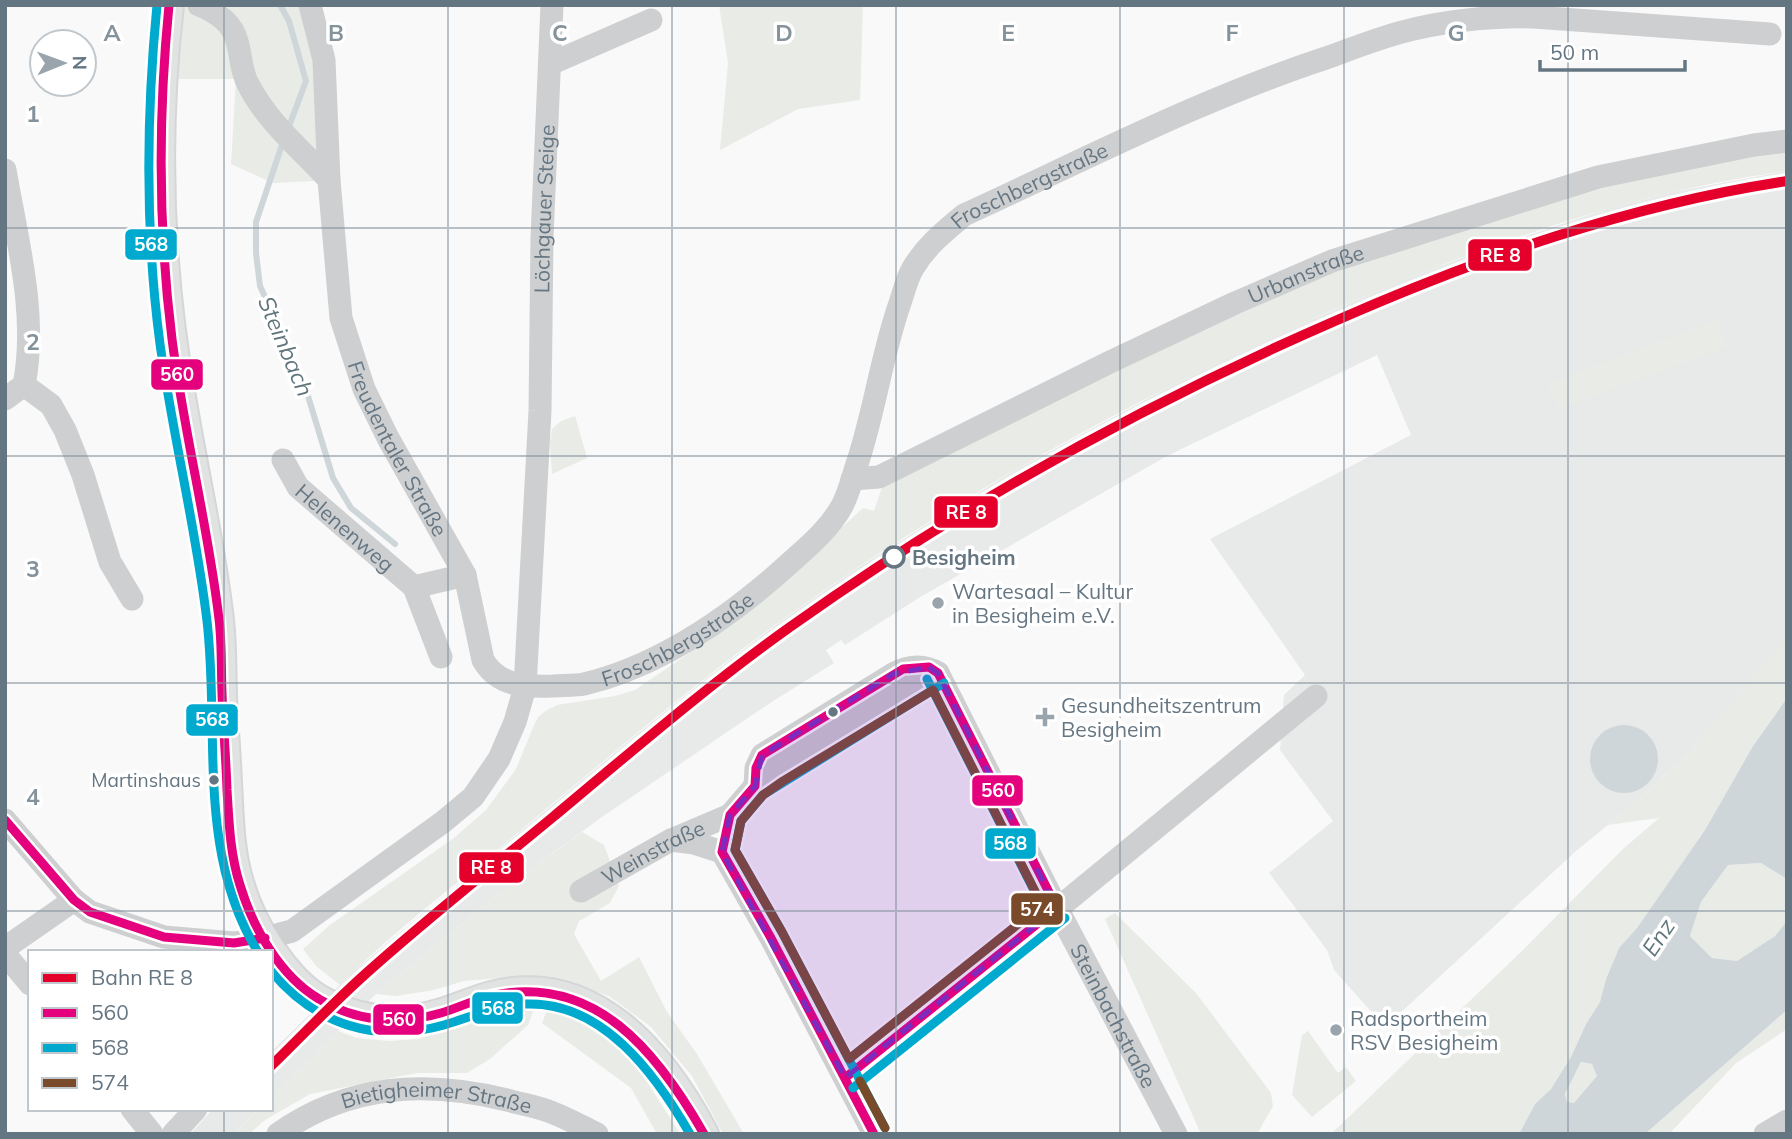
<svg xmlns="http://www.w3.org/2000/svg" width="1792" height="1139" font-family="Mulish,sans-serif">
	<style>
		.built { fill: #e8e9e9 }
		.green { fill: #e8ebe6 }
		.water { fill: #ced6d9; fill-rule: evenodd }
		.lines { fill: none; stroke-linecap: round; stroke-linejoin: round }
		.stream { stroke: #ced6d9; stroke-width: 6 }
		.major-casing { stroke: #d5d6d7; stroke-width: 32 }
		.minor { stroke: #cecfd0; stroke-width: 23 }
		.major { stroke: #e1e2e2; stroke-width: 28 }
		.bus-1-casing { stroke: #fff; stroke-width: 14 }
		.bus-2-casing { stroke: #fff; stroke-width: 14 }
		.bus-3-casing { stroke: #fff; stroke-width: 14 }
		.bus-1 { stroke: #e5007d; stroke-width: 9 }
		.bus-2 { stroke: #00a9ce; stroke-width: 9 }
		.bus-3 { stroke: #7a4b2a; stroke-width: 9 }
		.rail-1-casing { stroke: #fff; stroke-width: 16 }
		.rail-1 { stroke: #e4002b; stroke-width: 10 }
		.marked { fill: #7b2cbf; fill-opacity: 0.2; stroke: #7b2cbf; stroke-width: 5; stroke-dasharray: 14 9; stroke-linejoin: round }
		.grid { fill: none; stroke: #84929c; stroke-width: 2; stroke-opacity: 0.55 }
		.stop-dot { fill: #fff; stroke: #657683; stroke-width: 3.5 }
		.poi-dot { fill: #99a4ac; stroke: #fff; stroke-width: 2.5 }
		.bus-dot { fill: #657683; stroke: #fff; stroke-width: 2.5 }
		.labels { text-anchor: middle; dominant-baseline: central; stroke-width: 7; stroke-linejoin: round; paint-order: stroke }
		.bus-label { font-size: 19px; fill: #657683; stroke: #fff; text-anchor: end }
		.street-label { font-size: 21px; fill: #657683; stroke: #fff }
		.stop-label { font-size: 21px; font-weight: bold; fill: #657683; stroke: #fff; text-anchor: start }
		.poi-label { font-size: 21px; fill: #657683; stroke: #fff; text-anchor: start }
		.water-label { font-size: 23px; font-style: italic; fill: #60757c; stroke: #fff }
		.grid-label { font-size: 23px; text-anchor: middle; font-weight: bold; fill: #84929c; stroke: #fff; stroke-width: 7; stroke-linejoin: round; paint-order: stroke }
		.line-badge { stroke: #fff; stroke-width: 2.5 }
		.badge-label { font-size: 19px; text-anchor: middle; font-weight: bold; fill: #fff }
	</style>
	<rect width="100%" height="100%" fill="#f9f9f9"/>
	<path class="built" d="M1787,171V639L1691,750L1641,798L1576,851L1385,1027L1334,970L1327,950L1269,873L1333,821L1280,750L1284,695L1305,675L1210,539L1411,435L1377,355L1167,456L922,596L845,645L841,640L834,645L826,650L834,663L770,703L599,819L507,887L376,994L271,1097V1052L354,971L636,735L708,677L781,621L856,569L932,521L1012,472L1173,385L1251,346L1401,281L1478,252L1610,208L1673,192Z
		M213,1109H259L234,1134H190Z"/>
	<path class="green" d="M180,5H305L319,101L314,181L273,183L231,164L236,79H171Z
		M719,5H863L860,100L798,109L720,150L728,63Z
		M1787,134V171C1642,190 1501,239 1366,296C1162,382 964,490 783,619C692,685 606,759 520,831C460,882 395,929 340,985L316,966L303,949L330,925L454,838L486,810L516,769L532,730L538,717L547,710L557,705L615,696L635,690L701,645L801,565L863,508L874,511L891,461L1323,254Z
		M1716,320L1727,347L1559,409L1547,384Z
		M575,416L587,458L552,474L550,443L552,429L561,421Z
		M1787,637V698L1753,746L1705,830L1637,928L1619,948L1606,979L1600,1002L1586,1024L1571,1057L1551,1089L1535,1104L1519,1134H1331L1523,950L1623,849L1659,818L1608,825L1641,798L1691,750Z
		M582,832L604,845L619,886L610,903L579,921L574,934L601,981L639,957L667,1012L697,1054L744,1134H723L692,1076L651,1027L609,996L566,983L525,976L464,981L434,990L396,996L376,994L507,887Z
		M1761,863L1787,879V921L1775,936L1737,961L1712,958L1690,936L1701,902L1728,865Z
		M1115,913L1196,993L1271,1093L1273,1106L1257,1134H1201L1105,919Z
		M518,1004L535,1006L528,1025L490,1059L467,1073H417L310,1094L265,1120L249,1134H234L259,1109H271V1097L338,1031L357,1038L389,1041L419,1039L472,1016Z
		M548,1008L564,1011L622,1050L644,1077L680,1134H657L631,1088L542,1023Z
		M1787,1010V1029L1736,1063L1669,1134H1645Z
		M1308,1031L1338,1073L1346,1067L1356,1081L1312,1117L1292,1095L1302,1035Z
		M1581,1062L1592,1064L1597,1076L1574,1104L1567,1102L1565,1094Z"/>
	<path class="water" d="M1787,698V879L1761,863L1728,865L1701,902L1690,936L1712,958L1737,961L1775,936L1787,921V1010L1645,1134H1519L1535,1104L1551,1089L1571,1057L1586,1024L1600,1002L1606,979L1619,948L1637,928L1705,830L1753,746ZM1581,1062L1592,1064L1597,1076L1574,1103L1567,1102L1565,1094Z
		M1590 759a34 34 0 1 1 68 0a34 34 0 1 1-68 0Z"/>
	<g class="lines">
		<path class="stream" d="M280,5L289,21L306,81L288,129
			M283,142L256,222V253L260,286L304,383L333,478L351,508L395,544"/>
		<g class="major-casing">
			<path id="major" d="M169,5C154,135 158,263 180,391C192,465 209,538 218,612C222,639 221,667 222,694C223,724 226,753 227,783C229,818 229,852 240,886C251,924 285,980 320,1000C359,1022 399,1026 442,1013C458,1008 474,1001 491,996C593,970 662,1055 704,1134"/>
		</g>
		<g class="minor">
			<path d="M199,5C211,10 226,19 233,31C242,47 239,68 248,84C267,122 301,149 329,180"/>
			<path id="s1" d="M310,5L324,60L329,180L341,318L364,389L388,438L465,575L483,660C498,686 525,687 552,686C563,685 574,686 584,684C663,665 733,615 792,561C810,545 830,528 842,506C849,493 853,476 858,461C875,409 882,354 900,303C904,291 907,278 913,268C926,246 945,231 964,215C1084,160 1201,99 1326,58C1351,49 1376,39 1402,32C1445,21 1490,16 1534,17L1770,34"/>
			<path d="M550,64L651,20"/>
			<path d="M5,170C17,240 38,315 24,385L5,399"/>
			<path d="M24,385L51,405L65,430L83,475L110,562L132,599"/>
			<path id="s2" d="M283,460L298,487L414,587L441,657"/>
			<path id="s3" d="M852,479L879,477L1110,362L1235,303L1332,261L1598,177L1754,145L1787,141"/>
			<path d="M414,587L465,575"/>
			<path id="s4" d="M938,673L1057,908L1176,1134"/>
			<path d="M755,786L756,768L762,755L893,674C908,666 923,664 938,673"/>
			<path id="s5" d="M5,820L74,900L90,912L164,937L234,943L265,938L292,931L443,822L473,797L499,759L515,722L525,687L540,411L542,237L552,5"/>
			<path d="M671,840L694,843L722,852L771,938L874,1134"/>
			<path id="s6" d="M581,891L671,840L730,815L755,786L776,771L938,673"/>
			<path d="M5,948L74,900"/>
			<path d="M5,954L30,984"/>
			<path d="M845,1078L1073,896L1316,696"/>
			<path d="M132,1109L152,1134"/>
			<path d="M173,1134L196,1109"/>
			<path id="s7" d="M278,1134C349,1084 425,1080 507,1100C521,1104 535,1106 548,1111C565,1117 581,1126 597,1134"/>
			<path d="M1765,1134L1787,1121"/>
		</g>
		<use href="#major" class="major"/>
		<g class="bus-1-casing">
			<path id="bus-1" d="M169,5C158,117 158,228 172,339C184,433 208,525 219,619C222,643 221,668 222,693C223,725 226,757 227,790C229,822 230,854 240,885C253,928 280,976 319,999C356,1022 400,1025 441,1013C458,1008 474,1000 490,996C595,972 658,1053 704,1134
				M938,673L1057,908
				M5,820L74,900L90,912L164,937L234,943L265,938
				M845,1078L1057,908
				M874,1134L771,938L722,852L730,815L755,786L756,768L762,755L903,669L929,667L938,673"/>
		</g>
		<g class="bus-2-casing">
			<path id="bus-2" d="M157,5C146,118 145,231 160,344C173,437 196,528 207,621C220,732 196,852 258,952
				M927,679L1046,914
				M271,971C315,1025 377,1044 444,1025C472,1017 496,1005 526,1004C603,1001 656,1075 690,1134
				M853,1088L1065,918
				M885,1128L782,932L735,850L741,821L763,795L944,683"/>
		</g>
		<g class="bus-3-casing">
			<path id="bus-3" d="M933,690L1042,905L849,1059L782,932L735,850L741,821L763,795L783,781Z
				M860,1081L885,1128"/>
		</g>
		<use href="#bus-1" class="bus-1"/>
		<use href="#bus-2" class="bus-2"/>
		<use href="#bus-3" class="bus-3"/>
		<g class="rail-1-casing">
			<path id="rail-1" d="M271,1066C301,1037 330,1006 361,978C423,922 489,870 553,817C631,752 707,686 790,627C960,506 1144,404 1335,321C1481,257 1629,205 1787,181"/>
		</g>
		<use href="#rail-1" class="rail-1"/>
	</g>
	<path class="marked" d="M929,667L938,673L1057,908L845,1078L722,852L730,815L755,786L762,755L893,674Z"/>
	<path class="grid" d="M224,5V952M448,5V1134M672,5V1134M896,5V1134M1120,5V1134M1344,5V1134M1568,5V1134M5,228H1787M5,456H1787M5,683H1787M5,911H1787M224,1109V1134"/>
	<circle class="stop-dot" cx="894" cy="557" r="10"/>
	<g class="poi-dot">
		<circle cx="938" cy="603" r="7"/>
		<path d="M1041.5 706.5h7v7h7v7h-7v7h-7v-7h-7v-7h7z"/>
		<circle cx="1336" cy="1030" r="7"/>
	</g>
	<g class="bus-dot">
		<circle cx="833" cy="712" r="6"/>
		<circle cx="214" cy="780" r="6"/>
	</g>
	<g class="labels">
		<g class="bus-label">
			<text x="201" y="780">Martinshaus</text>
		</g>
		<g class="street-label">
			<text stroke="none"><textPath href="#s1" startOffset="1512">Froschbergstraße</textPath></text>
			<text stroke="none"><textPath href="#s5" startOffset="1160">Löchgauer Steige</textPath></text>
			<text stroke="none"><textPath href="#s3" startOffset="500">Urbanstraße</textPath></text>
			<text stroke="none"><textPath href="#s1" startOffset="458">Freudentaler Straße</textPath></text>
			<text stroke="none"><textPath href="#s2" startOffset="93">Helenenweg</textPath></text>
			<text stroke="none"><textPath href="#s1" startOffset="903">Froschbergstraße</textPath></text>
			<text stroke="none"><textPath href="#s6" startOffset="82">Weinstraße</textPath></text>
			<text stroke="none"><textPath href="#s4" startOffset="385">Steinbachstraße</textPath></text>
			<text stroke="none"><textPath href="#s7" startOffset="168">Bietigheimer Straße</textPath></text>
		</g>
		<g class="stop-label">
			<text x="912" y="557">Besigheim</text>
		</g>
		<g class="poi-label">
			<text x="952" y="591">Wartesaal – Kultur<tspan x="952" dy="24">in Besigheim e.V.</tspan></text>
			<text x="1061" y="705">Gesundheitszentrum<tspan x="1061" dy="24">Besigheim</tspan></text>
			<text x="1350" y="1018">Radsportheim<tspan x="1350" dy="24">RSV Besigheim</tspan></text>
		</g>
		<g class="water-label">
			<text transform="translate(286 346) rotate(67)">Steinbach</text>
			<text transform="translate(1658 937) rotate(-56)">Enz</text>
		</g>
	</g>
	<g class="grid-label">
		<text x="112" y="41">A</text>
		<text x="336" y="41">B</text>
		<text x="560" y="41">C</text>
		<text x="784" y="41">D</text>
		<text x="1008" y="41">E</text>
		<text x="1232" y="41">F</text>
		<text x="1456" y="41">G</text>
		<text x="33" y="122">1</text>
		<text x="33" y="350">2</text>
		<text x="33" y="577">3</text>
		<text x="33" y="805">4</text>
	</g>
	<g class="line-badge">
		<rect x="124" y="228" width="54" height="33" rx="7" fill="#00a9ce"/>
		<rect x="1467" y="238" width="66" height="34" rx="7" fill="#e4002b"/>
		<rect x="150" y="358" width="54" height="33" rx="7" fill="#e5007d"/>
		<rect x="933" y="495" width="66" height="34" rx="7" fill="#e4002b"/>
		<rect x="185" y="703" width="54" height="34" rx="7" fill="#00a9ce"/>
		<rect x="971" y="774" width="53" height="33" rx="7" fill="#e5007d"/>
		<rect x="984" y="827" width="53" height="33" rx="7" fill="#00a9ce"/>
		<rect x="458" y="851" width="67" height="33" rx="7" fill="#e4002b"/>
		<rect x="1010" y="892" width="54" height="34" rx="7" fill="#7a4b2a"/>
		<rect x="471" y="991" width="53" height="34" rx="7" fill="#00a9ce"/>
		<rect x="372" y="1003" width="53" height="33" rx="7" fill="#e5007d"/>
	</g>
	<g class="badge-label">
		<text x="151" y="251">568</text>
		<text x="1500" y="262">RE 8</text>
		<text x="177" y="381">560</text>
		<text x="966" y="519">RE 8</text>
		<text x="212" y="726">568</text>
		<text x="998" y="797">560</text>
		<text x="1010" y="850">568</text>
		<text x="491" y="874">RE 8</text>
		<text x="1037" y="916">574</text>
		<text x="498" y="1015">568</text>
		<text x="399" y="1026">560</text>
	</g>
	<rect width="1792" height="1139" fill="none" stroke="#657683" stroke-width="14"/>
	<rect x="28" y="950" width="245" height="161" fill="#ffffff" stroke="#c1c8cd" stroke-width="2"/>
	<rect x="42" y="973" width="35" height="10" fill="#e4002b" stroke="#c1c8cd" stroke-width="2"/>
	<text x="91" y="985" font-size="21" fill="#657683">Bahn RE 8</text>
	<rect x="42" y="1008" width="35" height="10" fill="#e5007d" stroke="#c1c8cd" stroke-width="2"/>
	<text x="91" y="1020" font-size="21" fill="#657683">560</text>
	<rect x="42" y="1043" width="35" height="10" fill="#00a9ce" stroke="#c1c8cd" stroke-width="2"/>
	<text x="91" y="1055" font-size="21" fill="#657683">568</text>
	<rect x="42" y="1078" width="35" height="10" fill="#7a4b2a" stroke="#c1c8cd" stroke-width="2"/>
	<text x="91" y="1090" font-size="21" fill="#657683">574</text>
	<g transform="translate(63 63) rotate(89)"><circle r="33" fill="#ffffff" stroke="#c1c8cd" stroke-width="2"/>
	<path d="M0-5L12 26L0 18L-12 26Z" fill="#99a4ac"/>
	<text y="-10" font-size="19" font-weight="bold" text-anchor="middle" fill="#657683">N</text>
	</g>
	<path d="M1540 60v10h145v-10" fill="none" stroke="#657683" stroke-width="3.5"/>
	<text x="1550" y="60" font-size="21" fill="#657683" stroke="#ffffff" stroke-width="5" paint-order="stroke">50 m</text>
</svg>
